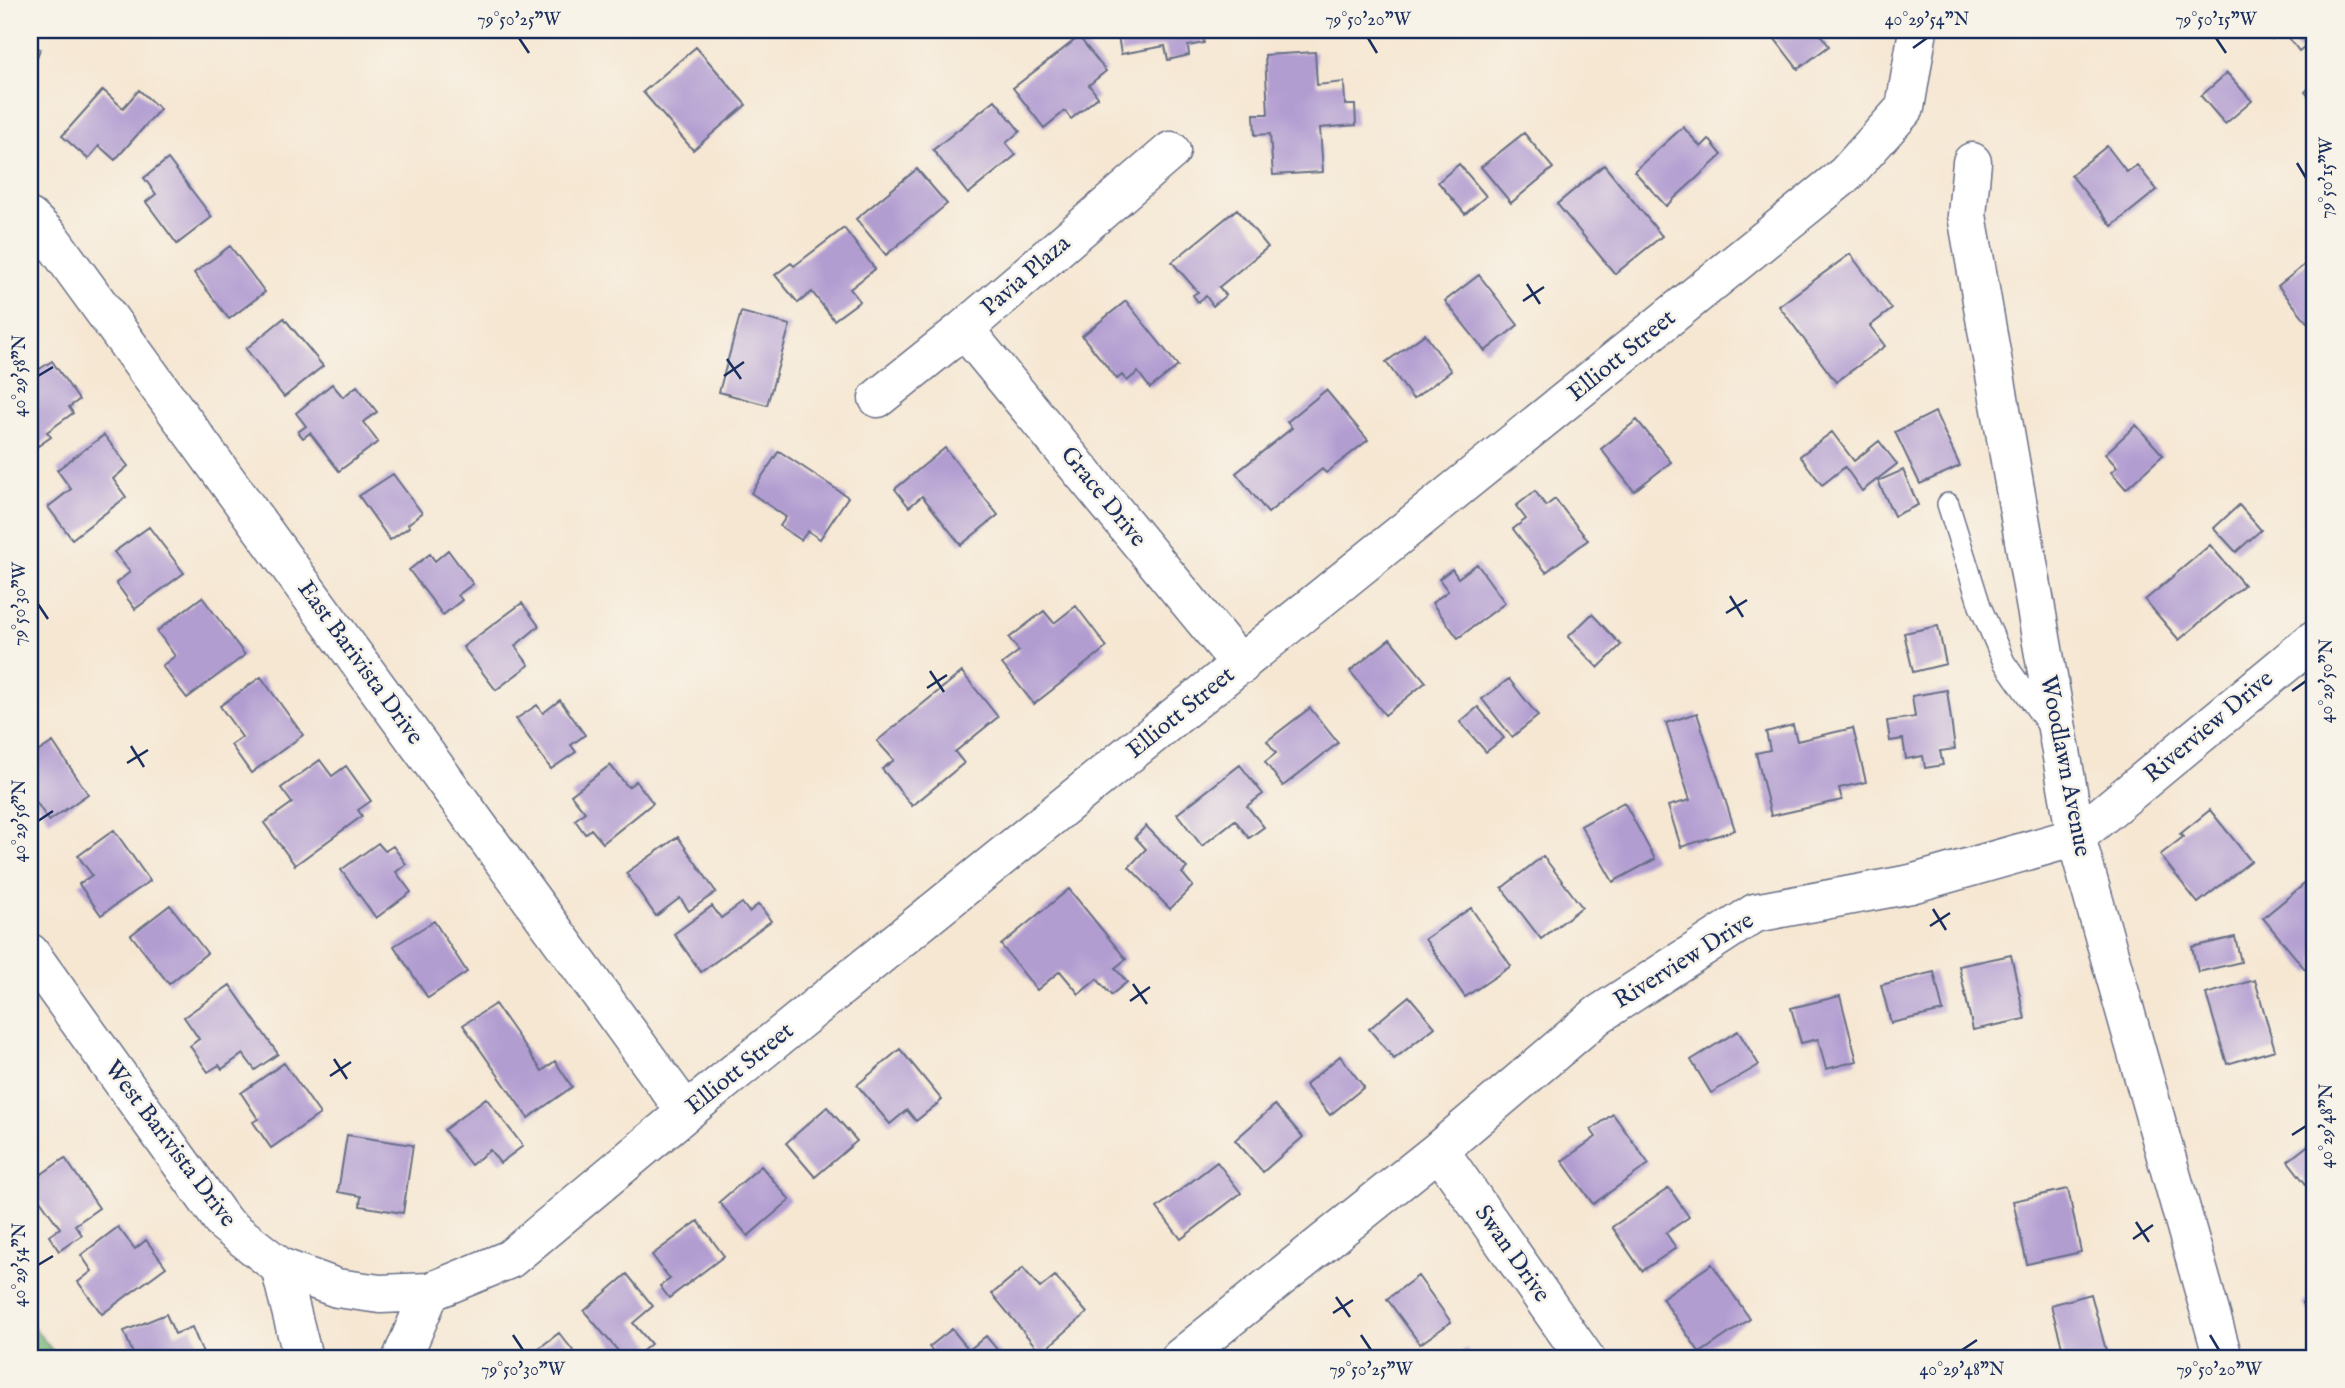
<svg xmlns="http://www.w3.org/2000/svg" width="2345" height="1388" font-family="'IM FELL English',serif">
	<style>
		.forest { fill: #7bb97a; stroke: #4b746c; stroke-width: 2 }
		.building { fill: #b29dd1 }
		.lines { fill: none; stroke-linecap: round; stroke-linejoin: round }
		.service-casing { stroke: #686f87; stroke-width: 24 }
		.minor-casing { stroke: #686f87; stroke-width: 41 }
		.service { stroke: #fff; stroke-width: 21 }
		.minor { stroke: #fff; stroke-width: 38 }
		.ticks { fill: none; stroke: #1b2f5e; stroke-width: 2.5 }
		.labels { text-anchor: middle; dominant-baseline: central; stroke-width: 5; stroke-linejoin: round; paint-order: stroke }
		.street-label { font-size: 24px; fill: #1b2f5e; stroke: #f7f3e8 }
		.neatline { fill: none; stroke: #1b2f5e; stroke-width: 2.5 }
		.ticks-label { font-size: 18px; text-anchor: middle; fill: #1b2f5e }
	</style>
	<rect width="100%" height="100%" fill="#f7f3e8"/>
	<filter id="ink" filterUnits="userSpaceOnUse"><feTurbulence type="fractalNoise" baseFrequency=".0143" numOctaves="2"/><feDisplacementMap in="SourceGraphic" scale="14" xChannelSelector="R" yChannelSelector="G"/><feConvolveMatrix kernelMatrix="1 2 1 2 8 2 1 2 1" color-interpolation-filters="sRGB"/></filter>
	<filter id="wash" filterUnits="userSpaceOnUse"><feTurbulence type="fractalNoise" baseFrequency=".00686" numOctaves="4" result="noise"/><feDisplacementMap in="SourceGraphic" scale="28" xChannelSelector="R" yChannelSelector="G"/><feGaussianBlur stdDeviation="1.57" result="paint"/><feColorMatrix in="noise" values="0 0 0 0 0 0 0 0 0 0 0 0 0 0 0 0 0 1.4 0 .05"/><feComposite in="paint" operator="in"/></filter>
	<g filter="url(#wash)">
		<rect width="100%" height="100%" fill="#f6e7d3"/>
		<path class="forest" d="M30,1322L58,1358H30Z"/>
		<g id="blocks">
			<path class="building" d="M1117,30H1201L1204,43L1188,46L1189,55L1168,60L1165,46L1121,54Z
				M1768,30H1817L1829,46L1798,69Z
				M2265,30H2315V38L2299,51L2283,30L2272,39Z
				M1079,37L1106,71L1089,85L1098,97L1071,119L1065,111L1044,128L1013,88Z
				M30,45L40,49L30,75Z
				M696,47L746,105L693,150L643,92Z
				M1315,52L1317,85L1344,82L1345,105H1355L1356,125L1320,128L1323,172L1273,175L1270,134L1255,135L1254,114H1268L1265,55Z
				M2227,73L2252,101L2225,124L2201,96Z
				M2315,82V103L2305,92Z
				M103,90L123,108L139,90L160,109L115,160L99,146L88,159L62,136Z
				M995,100L1020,131L1006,143L1016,155L968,194L933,150Z
				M1683,127L1701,147L1709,139L1722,155L1666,206L1634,171Z
				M1524,133L1553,168L1511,203L1481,167Z
				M2107,146L2127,172L2137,165L2157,190L2112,226L2071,175Z
				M168,159L212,217L177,244L146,202L156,194L144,178Z
				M1459,164L1486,196L1465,214L1438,182Z
				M1604,165L1662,236L1615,274L1557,204Z
				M917,169L947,204L886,255L856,219Z
				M1237,209L1268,247L1219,287L1226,295L1213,306L1206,296L1198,302L1193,295L1198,292L1172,262Z
				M844,228L875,269L850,289L860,301L834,320L812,292L798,303L775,275L791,263L794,266Z
				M230,246L265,292L229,319L194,273Z
				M1850,254L1892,309L1870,326L1885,346L1836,382L1779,306Z
				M2314,257L2315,326L2312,328L2278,286Z
				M1479,275L1518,325L1485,351L1445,301Z
				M1126,301L1178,366L1150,388L1138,372L1127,381L1122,375L1117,379L1082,336Z
				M741,312L790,325L767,405L719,392Z
				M284,318L323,366L284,397L246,349Z
				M1425,334L1451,371L1413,399L1386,362Z
				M52,361L79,400L69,407L73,413L47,432L51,437L38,446L30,434V368L35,364L38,370Z
				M332,384L343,397L357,386L377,412L363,422L378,442L339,471L310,433L303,438L298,432L306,426L296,413Z
				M1326,390L1368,440L1326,473L1322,469L1268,513L1236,473L1292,428L1287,422Z
				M1935,412L1960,466L1920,484L1895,432Z
				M1637,420L1671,462L1634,491L1601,449Z
				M2136,425L2163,455L2126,489L2111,472L2117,467L2105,454Z
				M1832,432L1854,461L1879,441L1897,464L1862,491L1845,467L1822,485L1800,456Z
				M104,435L128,466L113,479L126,497L72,539L48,507L71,489L57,470Z
				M945,448L998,515L961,545L922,496L909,507L895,489Z
				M779,451L848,497L820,539L808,531L801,540L780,526L786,517L751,493Z
				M2315,455V474L2306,463Z
				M1903,470L1918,505L1894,516L1878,481Z
				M393,474L422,513L408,524L409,527L390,540L359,496Z
				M1535,491L1546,506L1555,499L1588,540L1546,572L1513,529L1526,519L1516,506Z
				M2239,505L2261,530L2236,552L2214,528Z
				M149,527L184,573L135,609L116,583L130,572L114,552Z
				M2210,545L2244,585L2179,640L2145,600Z
				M448,550L473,584L458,595L462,600L443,615L409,570L430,554L435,561Z
				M1477,564L1505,603L1458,638L1432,603L1448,591L1439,579L1452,569L1458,578Z
				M202,597L245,655L187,698L162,666L175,656L157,631Z
				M522,603L539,626L515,646L529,665L496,690L463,647Z
				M1076,606L1107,647L1034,704L1002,664L1019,651L1009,638L1044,611L1054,623Z
				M1592,614L1621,645L1598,668L1568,637Z
				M1938,626L1946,664L1913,672L1904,633Z
				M1390,639L1426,682L1385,715L1350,671Z
				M962,672L998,717L955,752L964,763L912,806L882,769L894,760L877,741Z
				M261,677L303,735L251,773L231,745L242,737L220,706Z
				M1509,679L1538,716L1512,737L1482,699Z
				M1947,690L1955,749L1940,751L1943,765L1925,768L1923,756L1906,759L1903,739L1890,741L1887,721L1915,717L1912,696Z
				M560,700L585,735L571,745L576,752L551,769L516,719L537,705L543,713Z
				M1478,707L1504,738L1486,752L1460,722Z
				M1310,708L1338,743L1283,786L1265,762L1276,753L1267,741Z
				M1697,713L1735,830L1681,847L1668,806L1690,800L1666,723Z
				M1793,725L1797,741L1853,728L1866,782L1839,788L1842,800L1771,816L1756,753L1770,750L1766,732Z
				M53,742L88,794L49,821L35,800L30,803V757Z
				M320,760L332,776L346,766L371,801L358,810L362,816L295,865L264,823L292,803L281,788Z
				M610,765L628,787L636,781L653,803L603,843L591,829L585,834L575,820L585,812L571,795Z
				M1240,765L1263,794L1247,806L1264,827L1249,838L1235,820L1202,846L1177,814Z
				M1624,802L1655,859L1613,882L1581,826Z
				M2210,810L2251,861L2198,903L2160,855L2183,837L2180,834Z
				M1146,826L1187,868L1182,873L1193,886L1170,909L1129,867L1146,849L1135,837Z
				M114,830L150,881L101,915L79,884L92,875L78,856Z
				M678,837L716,892L689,911L680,898L656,916L626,873Z
				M378,843L385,851L393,846L406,864L396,872L411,892L376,918L341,870Z
				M1543,856L1582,907L1541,939L1502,888Z
				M2308,881L2315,891V969L2309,974L2263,918Z
				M1069,889L1126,959L1115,968L1127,982L1111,995L1097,979L1079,994L1060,971L1037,990L1001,945Z
				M742,903L749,912L759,904L771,921L701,972L674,934L712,906L721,918Z
				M170,905L207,953L169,984L131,935Z
				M1471,908L1511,966L1465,997L1425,939Z
				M434,921L467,972L428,998L394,946Z
				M2235,937L2241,962L2198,972L2192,947Z
				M2011,955L2025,1019L1973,1030L1959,966Z
				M1934,972L1943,1011L1891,1023L1881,985Z
				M2255,980L2275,1050L2227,1064L2206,994Z
				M230,985L278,1054L255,1070L243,1054L222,1069L219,1065L208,1072L190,1046L199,1039L184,1017Z
				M1409,996L1435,1027L1394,1059L1369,1029Z
				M1840,996L1857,1061L1826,1069L1818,1039L1801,1043L1791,1008Z
				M495,1004L542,1071L555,1061L572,1087L528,1118L463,1025Z
				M1738,1031L1759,1065L1711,1093L1691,1060Z
				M900,1049L942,1100L916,1121L907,1110L890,1124L857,1085Z
				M1340,1056L1364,1087L1330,1115L1305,1085Z
				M284,1063L320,1114L271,1148L253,1122L258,1119L241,1093Z
				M486,1098L523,1146L500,1163L490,1150L471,1165L444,1130Z
				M1275,1105L1303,1137L1263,1172L1235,1140Z
				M827,1107L857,1141L815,1177L786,1143Z
				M1613,1114L1649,1164L1593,1204L1562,1161L1596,1137L1591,1130Z
				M347,1135L413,1145L403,1213L360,1206L361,1196L338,1192Z
				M2315,1140V1196L2288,1161Z
				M65,1158L99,1208L75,1225L82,1235L59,1251L49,1236L60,1228L30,1186V1182Z
				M1217,1162L1241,1193L1181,1239L1157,1208Z
				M761,1166L790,1200L748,1236L719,1202Z
				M1669,1188L1689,1217L1666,1233L1676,1248L1642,1271L1612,1227Z
				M2068,1189L2081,1252L2027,1264L2013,1201Z
				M698,1221L724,1256L669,1298L660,1286L670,1279L652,1255Z
				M118,1227L135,1249L146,1240L166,1267L102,1314L78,1282L92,1271L81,1255Z
				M1712,1264L1750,1319L1700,1353L1662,1298Z
				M1023,1268L1040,1288L1055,1276L1087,1313L1041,1353L992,1294Z
				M627,1274L653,1306L633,1323L651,1344L634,1358H624L584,1311Z
				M1418,1276L1451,1322L1420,1344L1387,1299Z
				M2091,1294L2108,1358H2065L2051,1305Z
				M2315,1294V1321L2302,1303Z
				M166,1314L175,1334L192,1327L205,1358H124L133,1354L124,1331Z
				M952,1329L969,1350L986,1336L1004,1358H938L929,1347Z
				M559,1333L579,1358H526Z
				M1466,1349L1473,1358H1454Z"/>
		</g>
	</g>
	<g filter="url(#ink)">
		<use href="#blocks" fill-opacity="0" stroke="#686f87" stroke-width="2"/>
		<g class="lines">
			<g class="service-casing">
				<path id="service" d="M1948,504L1980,606L2004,662L2048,725"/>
			</g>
			<g class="minor-casing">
				<path id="minor" d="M1972,162L1967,215L2076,837L2223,1358
					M30,218L49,236L686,1112
					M964,329L1241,665
					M878,398L964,329L1171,151
					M30,953L224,1223L280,1267L337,1288L380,1294L430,1292
					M1439,1150L1585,1358
					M280,1267L303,1358
					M402,1358L430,1292L510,1259L686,1112L1846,174L1905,108L1918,30
					M1180,1358L1439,1150L1598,1015L1755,913L1911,884L2076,837L2315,639"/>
			</g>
			<use href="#service" class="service"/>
			<use href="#minor" class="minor"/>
		</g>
	</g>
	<path class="ticks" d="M519,38L529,53M1368,38L1377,53M2216,38L2226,53M1913,48L1927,38M2297,163L2306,178M1527,284L1540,304M1523,301L1544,287M727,359L741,379M38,376L53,367M724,376L744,362M1730,596L1743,617M38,604L48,619M1726,613L1747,600M930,671L944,692M927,688L947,675M2292,691L2306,681M131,746L144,767M127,763L148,750M38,821L53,811M1933,909L1946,930M1930,926L1950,913M1133,984L1147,1004M1130,1001L1150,987M334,1059L347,1079M330,1076L351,1062M2292,1135L2306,1126M2136,1222L2149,1242M2133,1239L2153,1225M38,1265L53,1256M1336,1297L1350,1317M1333,1313L1353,1300M513,1335L523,1350M1361,1335L1371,1350M2210,1335L2219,1350M1962,1350L1977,1340"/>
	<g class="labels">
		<g class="street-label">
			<text transform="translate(1026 276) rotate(-41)">Pavia Plaza</text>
			<text transform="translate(1622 356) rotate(-39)">Elliott Street</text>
			<text transform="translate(1103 497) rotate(51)">Grace Drive</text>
			<text transform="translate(360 663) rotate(54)">East Barivista Drive</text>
			<text transform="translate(1181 713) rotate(-39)">Elliott Street</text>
			<text transform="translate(2209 727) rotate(-40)">Riverview Drive</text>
			<text transform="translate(2065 766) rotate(79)">Woodlawn Avenue</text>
			<text transform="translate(1684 961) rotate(-32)">Riverview Drive</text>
			<text transform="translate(740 1069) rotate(-39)">Elliott Street</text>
			<text transform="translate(170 1144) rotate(53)">West Barivista Drive</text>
			<text transform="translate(1512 1254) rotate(55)">Swan Drive</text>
		</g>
	</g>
	<rect width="2345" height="1388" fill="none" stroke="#f7f3e8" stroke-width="77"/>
	<rect x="38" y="38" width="2268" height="1312" class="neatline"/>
	<g class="ticks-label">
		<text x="519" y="25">79°50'25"W</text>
		<text x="1368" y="25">79°50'20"W</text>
		<text x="1927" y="25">40°29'54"N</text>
		<text x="2216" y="25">79°50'15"W</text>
		<text transform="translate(2326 178) rotate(-90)" y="6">79°50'15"W</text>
		<text transform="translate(19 376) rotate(-90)" y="6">40°29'58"N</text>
		<text transform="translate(19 604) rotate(-90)" y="6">79°50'30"W</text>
		<text transform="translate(2326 681) rotate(-90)" y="6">40°29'50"N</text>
		<text transform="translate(19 821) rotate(-90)" y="6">40°29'56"N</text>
		<text transform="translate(2326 1126) rotate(-90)" y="6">40°29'48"N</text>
		<text transform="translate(19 1265) rotate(-90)" y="6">40°29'54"N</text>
		<text x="523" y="1375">79°50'30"W</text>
		<text x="1371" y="1375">79°50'25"W</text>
		<text x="1962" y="1375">40°29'48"N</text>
		<text x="2219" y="1375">79°50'20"W</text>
	</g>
</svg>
